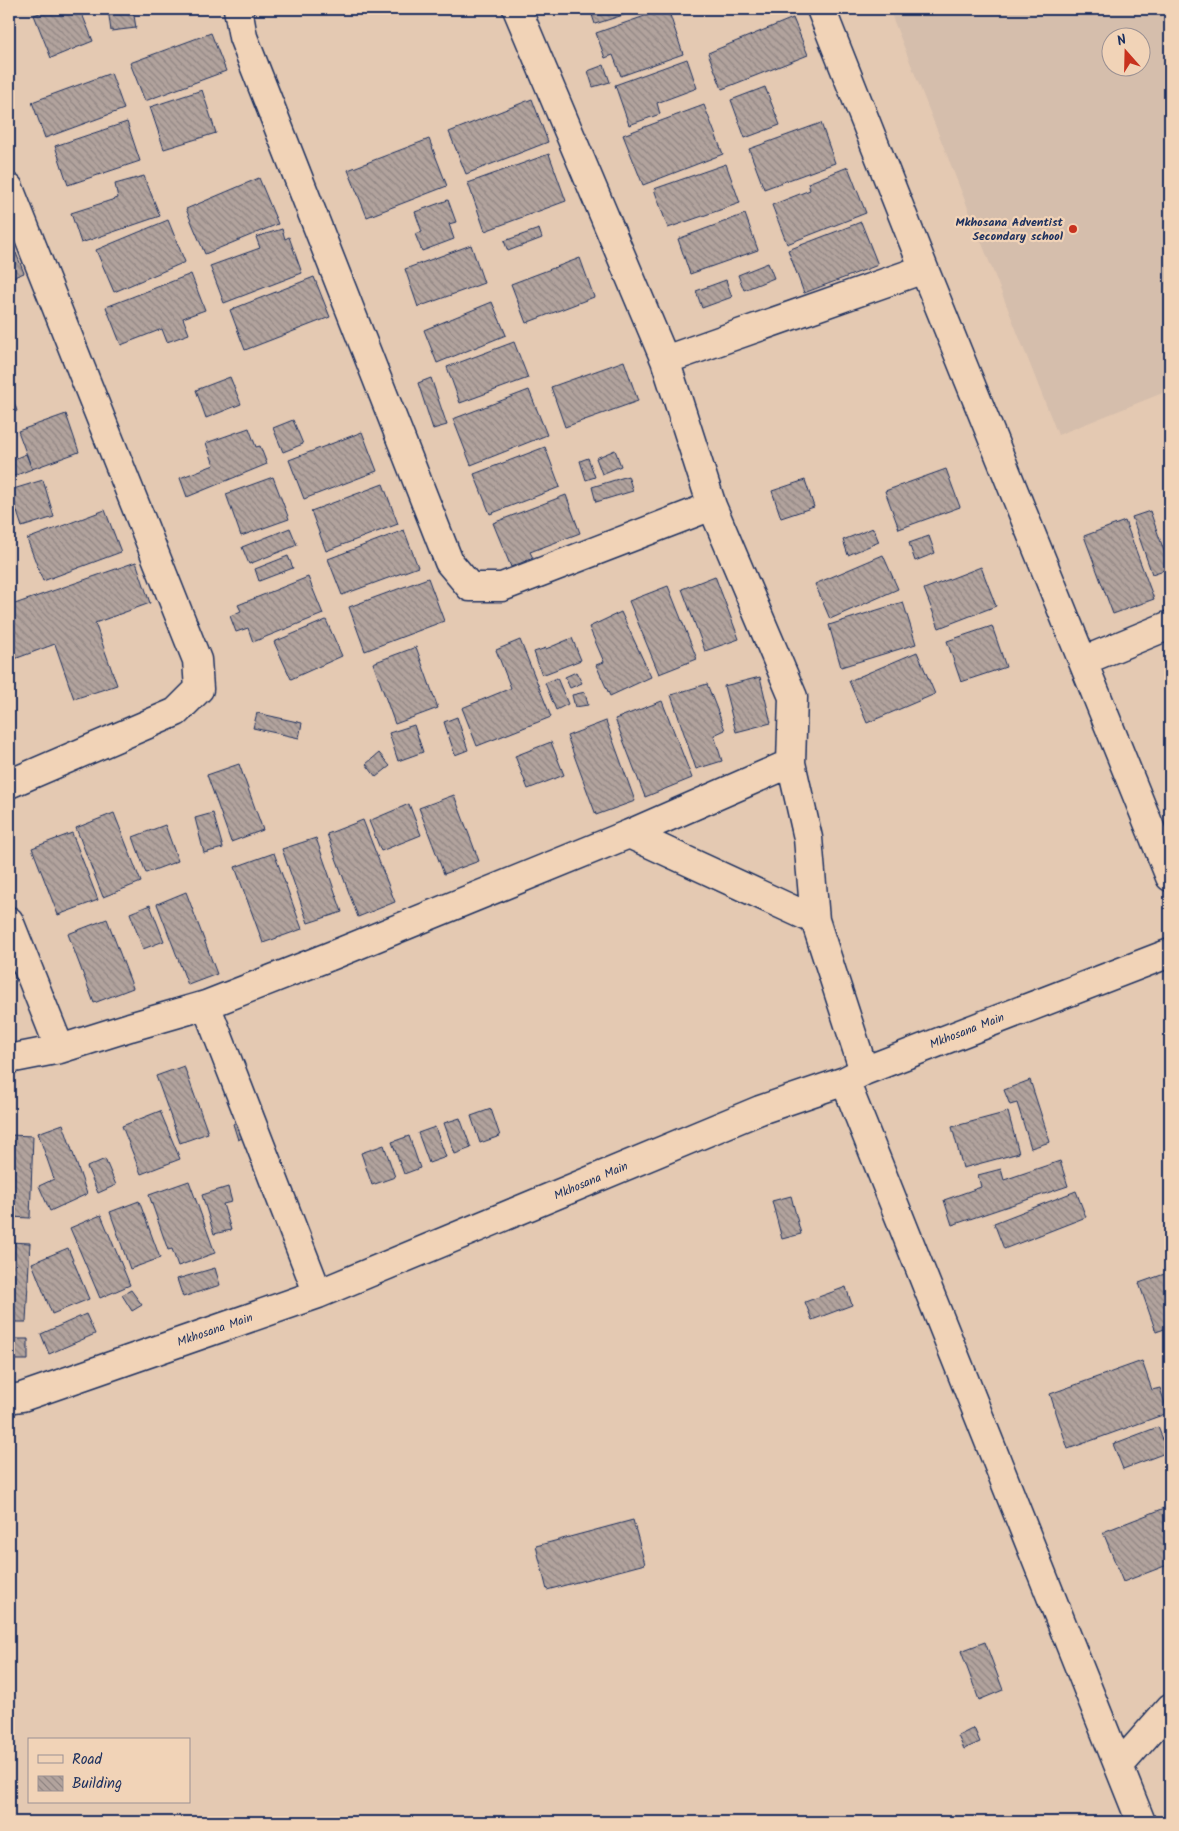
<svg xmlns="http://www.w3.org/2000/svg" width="1179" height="1831" font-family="Kalam,sans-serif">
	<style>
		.built { fill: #d5beac; fill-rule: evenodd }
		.building { fill: url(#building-back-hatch); stroke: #1b2f5e }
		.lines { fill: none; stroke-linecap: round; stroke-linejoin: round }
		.street-casing { stroke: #1b2f5e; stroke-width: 31 }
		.street { stroke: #f1d3b7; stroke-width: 28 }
		.poi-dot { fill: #c8321e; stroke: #f1d3b7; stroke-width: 2 }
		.labels { text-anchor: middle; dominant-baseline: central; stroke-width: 4.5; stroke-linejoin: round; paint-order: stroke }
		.poi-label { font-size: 12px; font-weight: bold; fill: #1b2f5e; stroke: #f1d3b7; text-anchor: end }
		.street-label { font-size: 12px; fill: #1b2f5e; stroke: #f1d3b7 }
	</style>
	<defs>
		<pattern id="building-back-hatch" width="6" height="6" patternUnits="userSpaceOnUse" patternTransform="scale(1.25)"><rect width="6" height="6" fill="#b2a39d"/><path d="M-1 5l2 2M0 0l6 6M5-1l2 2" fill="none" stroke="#908583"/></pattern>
	</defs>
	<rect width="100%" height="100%" fill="#e4c9b2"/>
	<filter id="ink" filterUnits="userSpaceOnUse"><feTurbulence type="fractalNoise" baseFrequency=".02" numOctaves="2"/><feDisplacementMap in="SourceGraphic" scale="10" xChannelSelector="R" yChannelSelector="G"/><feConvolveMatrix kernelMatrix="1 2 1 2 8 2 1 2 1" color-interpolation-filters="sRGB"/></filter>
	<g filter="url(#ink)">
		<path class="built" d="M889,9H1170V390L1058,435ZM1112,38H1142V68H1112Z"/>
		<path class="building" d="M51,9H80L93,41L51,58L34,15Z
			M108,9H133L136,28L111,31Z
			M590,9H642L595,24Z
			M665,9H668L683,54L621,76L613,55L605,58L596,33Z
			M793,18L808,55L722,89L708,53Z
			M211,33L226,71L145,101L130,63Z
			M687,59L697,88L657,103L660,114L629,125L615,85Z
			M604,65L610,82L593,87L588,71Z
			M111,73L124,109L45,138L32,102Z
			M765,87L780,125L745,138L731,100Z
			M202,90L216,133L164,149L150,107Z
			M532,99L548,142L466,174L449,132Z
			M704,105L723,154L643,185L623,135Z
			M127,122L140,161L68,185L55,146Z
			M821,123L835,163L764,189L749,149Z
			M429,139L447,186L367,217L348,170Z
			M549,154L566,201L485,231L468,183Z
			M726,164L740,203L668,228L654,189Z
			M848,167L866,213L787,244L772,205L810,190L808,183Z
			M144,176L160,216L81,243L71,213L118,198L115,184Z
			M259,178L278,224L205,254L186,209Z
			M448,200L456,222L449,224L454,239L422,251L415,234L422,232L415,212Z
			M745,214L758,250L690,274L678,239Z
			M168,220L185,262L114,292L96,250Z
			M861,222L878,265L804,293L788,250Z
			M282,229L285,239L289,237L302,273L224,303L210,266L260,248L256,237Z
			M539,229L542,238L508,251L504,241Z
			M471,245L484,283L418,307L405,269Z
			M16,253L24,273L9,279V256Z
			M580,258L594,297L526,323L511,284Z
			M768,263L774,278L744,290L738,275Z
			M191,274L205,310L183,318L189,334L167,342L162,329L121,345L106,307Z
			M314,277L330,317L245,350L230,310Z
			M726,280L732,297L702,308L696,291Z
			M492,302L506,335L437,363L424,330Z
			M514,342L528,378L460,403L447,367Z
			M624,361L638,401L565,427L551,387Z
			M230,377L241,404L206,418L196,390Z
			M431,378L447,425L433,429L418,383Z
			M9,387L17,411L9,414Z
			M529,390L547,435L471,465L453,419Z
			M66,414L79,452L32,469L18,431Z
			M293,420L303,444L283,452L273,428Z
			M249,428L256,447L260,446L267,464L187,497L180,478L214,465L206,443Z
			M362,432L377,471L304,499L289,460Z
			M545,447L560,487L490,514L474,474Z
			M615,450L621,466L602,474L596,458Z
			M26,454L32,469L9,478V461Z
			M588,458L595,477L586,480L580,461Z
			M946,469L960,507L899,529L885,491Z
			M628,476L633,491L596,502L592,487Z
			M273,477L289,519L241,536L226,494Z
			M43,480L54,517L22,527L10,490Z
			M805,480L814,507L781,518L772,491Z
			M383,484L398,524L326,551L311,511Z
			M566,495L580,533L530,552L533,558L511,567L493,523Z
			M105,510L121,552L43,581L27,539Z
			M1150,511L1170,568L1152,574L1132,517Z
			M1125,521L1154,599L1113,614L1084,536Z
			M290,528L297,545L249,564L242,547Z
			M873,528L879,542L848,555L843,540Z
			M404,530L418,567L342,595L328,559Z
			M929,536L935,553L915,561L909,543Z
			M883,555L898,589L830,619L815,584Z
			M288,556L293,568L259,581L255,569Z
			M136,562L150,603L95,623L117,685L74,699L55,644L9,661V606Z
			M981,567L996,606L939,628L924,589Z
			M715,576L739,639L705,651L682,589Z
			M308,577L323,614L253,642L248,628L236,632L230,616L241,611L238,605Z
			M428,578L444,621L365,651L349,607Z
			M668,586L697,659L659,674L629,601Z
			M903,602L916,644L841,667L829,625Z
			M621,612L651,677L610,696L596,665L604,662L589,627Z
			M326,620L342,656L291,679L274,642Z
			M992,626L1006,667L961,682L947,641Z
			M572,638L581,660L542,675L534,652L546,648V649Z
			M520,640L551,717L477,746L462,708L511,688L496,650Z
			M416,647L438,708L395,724L373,663Z
			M917,652L935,694L867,723L849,681Z
			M576,672L582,683L570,688L565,677Z
			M760,677L771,723L736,732L724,686Z
			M557,678L568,704L556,710L545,683Z
			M707,684L725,730L714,735L722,761L696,769L671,695Z
			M585,692L588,705L575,707L572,695Z
			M662,701L692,778L645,797L615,719Z
			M257,713L302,723L299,738L253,728Z
			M457,717L468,750L455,755L444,722Z
			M606,721L635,801L596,815L567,736Z
			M414,725L423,752L398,761L389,733Z
			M551,742L564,775L528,789L515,756Z
			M379,753L390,766L376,777L366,764Z
			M239,764L263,830L231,842L207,775Z
			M454,795L479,861L444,874L419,808Z
			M409,804L421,835L381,851L369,821Z
			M114,813L141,882L103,897L76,828Z
			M213,813L223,848L204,853L195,818Z
			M363,820L395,902L358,917L327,834Z
			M165,825L178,861L146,873L133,837Z
			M72,833L98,900L58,915L32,848Z
			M316,838L342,912L308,923L282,849Z
			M274,853L302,929L263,943L235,867Z
			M186,892L217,974L188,985L157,904Z
			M150,905L164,941L143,949L130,913Z
			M107,919L133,988L94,1003L68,934Z
			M184,1066L208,1133L180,1143L156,1076Z
			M1030,1080L1050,1142L1031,1148L1017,1103L1010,1105L1004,1090Z
			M491,1109L500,1136L480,1143L471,1116Z
			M160,1111L180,1159L141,1174L122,1126Z
			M1008,1112L1019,1153L963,1168L952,1127Z
			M460,1118L471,1148L455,1154L444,1123Z
			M236,1122L242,1138L238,1140L233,1124Z
			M63,1124L87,1194L50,1211L39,1186L54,1179L38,1133Z
			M435,1127L446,1157L429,1163L418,1133Z
			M9,1135L33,1136L30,1218L9,1217Z
			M409,1136L420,1168L404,1174L392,1142Z
			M384,1145L395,1177L372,1185L361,1153Z
			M105,1159L116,1185L98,1193L87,1167Z
			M1060,1161L1068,1186L952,1225L944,1200L981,1187L978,1175L1001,1169L1004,1180Z
			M189,1181L215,1253L178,1266L172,1249L168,1250L149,1195Z
			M228,1187L232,1202L223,1204L231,1230L214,1234L202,1195Z
			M1076,1191L1086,1217L1004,1249L994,1223Z
			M791,1196L801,1234L782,1239L772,1201Z
			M139,1201L160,1258L130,1269L110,1212Z
			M101,1215L130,1285L100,1298L70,1228Z
			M9,1242L30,1243L26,1322H9Z
			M68,1248L89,1299L52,1314L32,1263Z
			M215,1268L220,1285L183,1297L177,1279Z
			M1170,1272V1327L1156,1332L1139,1283Z
			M846,1287L852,1305L812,1320L805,1302Z
			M131,1290L142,1305L132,1311L122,1295Z
			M86,1314L95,1334L49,1354L41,1334Z
			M9,1339H28V1360H9Z
			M1142,1361L1152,1390L1160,1388L1168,1413L1068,1449L1050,1394Z
			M1158,1427L1168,1452L1123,1469L1113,1444Z
			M1170,1506V1564L1123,1582L1103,1532Z
			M633,1520L645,1564L547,1590L536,1546Z
			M985,1642L1003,1690L979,1700L961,1651Z
			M974,1728L980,1742L964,1749L958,1736Z"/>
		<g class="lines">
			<g class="street-casing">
				<path id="street" d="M238,9L243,37L449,562L470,587H502L712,506
					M821,9L924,269L1170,877
					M9,188L197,660L199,689L176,712L9,784
					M665,360L924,269
					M1083,661L1170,625
					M791,763L808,838L815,920L864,1071
					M629,834L815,920
					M9,921L60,1049
					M206,1005L318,1294
					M9,1059L60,1049L130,1027L206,1005L333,955L629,834L791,763L793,697L712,506L665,360L517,9
					M845,1081L1141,1822
					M9,1399L22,1397L318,1294L760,1110L845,1081L864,1071L1170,953
					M1119,1766L1170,1708"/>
			</g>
			<use href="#street" class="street"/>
		</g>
	</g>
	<circle class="poi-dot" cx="1073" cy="229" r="5"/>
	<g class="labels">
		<g class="poi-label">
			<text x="1063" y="222">Mkhosana Adventist<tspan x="1063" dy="14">Secondary school</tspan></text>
		</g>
		<g class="street-label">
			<text transform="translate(967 1031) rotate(-21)">Mkhosana Main</text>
			<text transform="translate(591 1181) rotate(-23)">Mkhosana Main</text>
			<text transform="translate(215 1330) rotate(-19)">Mkhosana Main</text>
		</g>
	</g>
	<rect width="1179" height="1831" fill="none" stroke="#f1d3b7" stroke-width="30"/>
	<rect x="15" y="15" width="1149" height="1801" fill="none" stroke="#1b2f5e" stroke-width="2" filter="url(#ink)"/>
	<rect x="28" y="1738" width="162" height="65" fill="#f1d3b7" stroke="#9b9193"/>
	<rect x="38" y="1755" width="25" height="8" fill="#f1d3b7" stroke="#9b9193"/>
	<text x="72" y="1764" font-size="15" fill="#1b2f5e">Road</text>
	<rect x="38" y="1776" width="25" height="15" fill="url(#building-back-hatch)" stroke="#9b9193"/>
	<text x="72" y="1788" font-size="15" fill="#1b2f5e">Building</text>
	<g transform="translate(1126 52) rotate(340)"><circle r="24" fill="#f1d3b7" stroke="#9b9193"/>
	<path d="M0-4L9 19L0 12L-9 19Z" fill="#c8321e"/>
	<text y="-8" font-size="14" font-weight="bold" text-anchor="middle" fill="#1b2f5e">N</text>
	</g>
</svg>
